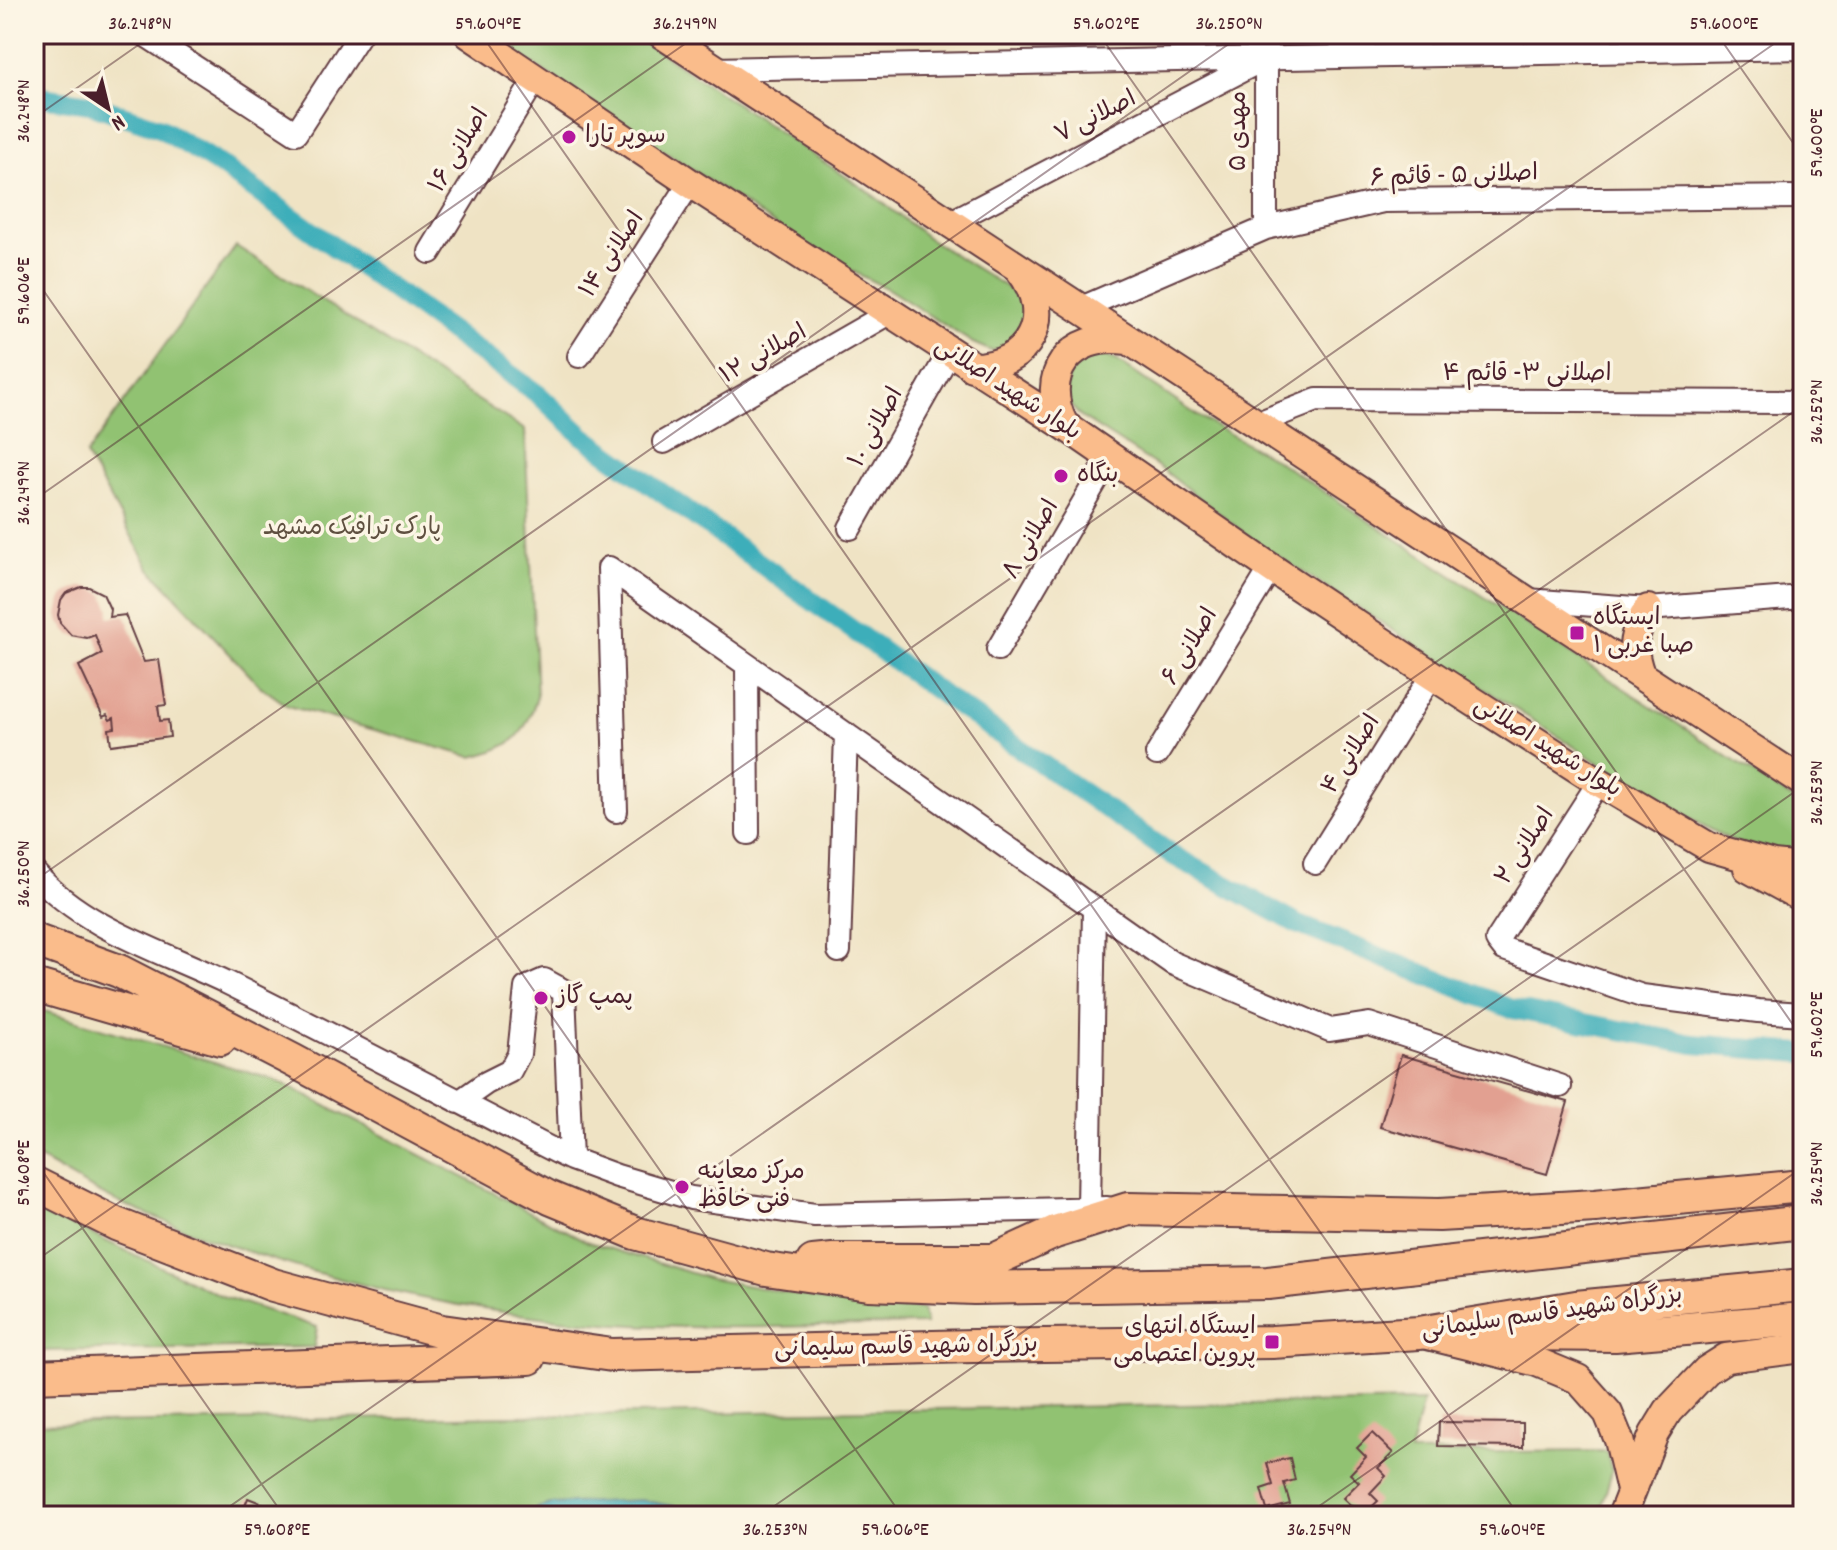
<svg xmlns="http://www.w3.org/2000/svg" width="1837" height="1550" font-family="Dekko,'Playpen Sans Arabic',sans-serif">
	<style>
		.green { fill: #91c272; stroke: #6e704e; stroke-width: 2 }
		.water { fill: #3eaeba; stroke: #446672; stroke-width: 2 }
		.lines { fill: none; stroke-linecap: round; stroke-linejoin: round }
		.canal { stroke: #3eaeba; stroke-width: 20 }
		.building { fill: #e2a091 }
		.minor-casing { stroke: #633c42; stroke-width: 26 }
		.major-casing { stroke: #633c42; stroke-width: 32 }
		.highway-casing { stroke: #633c42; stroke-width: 36 }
		.minor { stroke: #fff; stroke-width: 22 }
		.major { stroke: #fabc8b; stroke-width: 28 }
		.highway { stroke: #fabc8b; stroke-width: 32 }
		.ticks { fill: none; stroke: #4a1f2b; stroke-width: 2; stroke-opacity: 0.45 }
		.poi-dot { fill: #b5179e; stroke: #fcf5e5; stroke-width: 3 }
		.labels { text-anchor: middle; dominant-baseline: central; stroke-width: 7; stroke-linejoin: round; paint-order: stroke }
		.street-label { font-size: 24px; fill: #4a1f2b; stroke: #fcf5e5 }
		.poi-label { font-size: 24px; fill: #4a1f2b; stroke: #fcf5e5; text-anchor: start }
		.park-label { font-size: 24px; fill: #5f5040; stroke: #fcf5e5 }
		.neatline { fill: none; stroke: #4a1f2b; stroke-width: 3 }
		.ticks-label { font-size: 20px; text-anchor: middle; fill: #4a1f2b }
	</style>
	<rect width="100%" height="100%" fill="#fcf5e5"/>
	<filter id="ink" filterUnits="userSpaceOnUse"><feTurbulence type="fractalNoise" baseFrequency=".0125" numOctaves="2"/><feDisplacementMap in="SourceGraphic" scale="16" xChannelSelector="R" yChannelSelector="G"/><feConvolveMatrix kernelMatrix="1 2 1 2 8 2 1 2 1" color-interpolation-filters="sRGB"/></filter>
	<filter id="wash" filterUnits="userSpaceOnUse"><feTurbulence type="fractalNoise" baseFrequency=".006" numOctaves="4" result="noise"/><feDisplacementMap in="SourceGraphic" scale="32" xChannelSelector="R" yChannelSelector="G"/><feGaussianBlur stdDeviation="1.8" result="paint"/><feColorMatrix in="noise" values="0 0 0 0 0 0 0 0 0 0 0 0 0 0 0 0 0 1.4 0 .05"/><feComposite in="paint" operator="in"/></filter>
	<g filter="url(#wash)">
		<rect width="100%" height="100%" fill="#efe3c4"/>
		<path class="green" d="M488,34H632L869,192L928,238L1006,287L1021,302L1026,318L1009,346L991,351L973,343L888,289L822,256Z
			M236,246L525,430L537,697C524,737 514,747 472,757L288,706L260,686L150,569L86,455Z
			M1102,355L1116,360L1198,416L1276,460L1803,806V854L1736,843L1663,804L1253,540L1162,469L1081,417L1069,404L1066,388L1070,373L1089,356Z
			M34,1008L278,1081L588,1242L711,1279L822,1299L923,1309L926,1324C824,1325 719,1331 617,1324C446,1313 282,1272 125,1205C94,1192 64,1172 34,1156Z
			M34,1207L222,1296L317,1327L314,1347L34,1351Z
			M1423,1401L1410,1453L1606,1451L1612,1471L1599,1516H34V1424Z"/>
		<path class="water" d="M641,1500L694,1510V1516H531L537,1508L550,1504Z"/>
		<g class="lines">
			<path class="canal" d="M34,96L90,104L160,128L223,167L539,395L583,436L943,695L1174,856L1297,924L1512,1009L1693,1044L1803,1053"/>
		</g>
		<g id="blocks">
			<path class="building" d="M81,587H89L103,594L110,609L109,617L125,615L144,662L159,660L166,705L158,706L160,721L168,720L170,737L111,745L109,729L115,728L114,718L110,720L107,715L103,717L79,666L102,654L95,635L87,638L71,635L60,623L58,615L61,600L66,593Z
				M1401,1055L1568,1102L1547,1174L1380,1127Z
				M1439,1422L1523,1423V1447L1438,1446Z
				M1372,1433L1393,1453L1378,1468L1386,1476L1370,1493L1378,1501L1362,1516L1343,1498L1359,1482L1350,1474L1366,1457L1357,1448Z
				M1290,1458L1295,1480L1284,1483L1290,1504L1267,1510L1261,1489L1273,1485L1267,1463Z
				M248,1498L294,1516H241Z"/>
		</g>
	</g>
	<g filter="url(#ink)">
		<use href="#blocks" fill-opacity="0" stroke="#633c42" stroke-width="2"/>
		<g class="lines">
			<g class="minor-casing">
				<path id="minor" d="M144,34L296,133L360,34
					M713,69L1803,48
					M949,223L1260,61
					M1266,228V34
					M430,252L536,78
					M1079,309L1266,228L1383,201L1803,197
					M579,356L690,183
					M1255,424L1317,400L1803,402
					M664,442L889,313
					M850,528L949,353
					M1527,600L1648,609L1803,597
					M998,649L1110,457
					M747,665L748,833
					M1157,754L1271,568
					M1599,782L1497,940L1504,949L1642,996L1758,1011L1803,1014
					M616,811L609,568L1172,963L1330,1030L1369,1024L1560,1086
					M1315,863L1432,675
					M34,872C84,929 162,951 228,983C343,1040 457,1101 571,1159L617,1176L691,1198L815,1215L1107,1208
					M839,951L846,734
					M459,1102L486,1083L510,1071L519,1054L526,988L544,980L564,991L571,1159
					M1089,1208L1094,908"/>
			</g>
			<g class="major-casing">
				<path id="major" d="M469,34L690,183L1064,425L1271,568L1432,675L1599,782L1709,847L1773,865L1803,868
					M662,34L1803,782
					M972,367C1029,367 1056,317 1020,270
					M1064,425C1038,375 1070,332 1126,340
					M1640,674C1630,646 1633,634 1648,609
					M1748,868L1803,898
					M1423,1334L1537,1362L1578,1379L1608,1413L1619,1440L1631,1490
					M1622,1516L1654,1434L1668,1411L1707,1370L1726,1358L1803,1348"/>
			</g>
			<g class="highway-casing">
				<path id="highway" d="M34,940L119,971L292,1060L550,1198L635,1233L766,1269L869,1284L974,1288L1268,1283L1803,1222
					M34,985L220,1039
					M34,1183L116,1224L273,1285L442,1331L612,1355L973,1346L1272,1342L1419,1333L1576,1307L1803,1285
					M813,1262L833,1260H994L1055,1232L1128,1209L1439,1215L1595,1206L1803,1186
					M1502,1334L1615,1335L1803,1319
					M34,1376L529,1358"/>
			</g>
			<use href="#minor" class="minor"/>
			<use href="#major" class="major"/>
			<use href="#highway" class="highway"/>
		</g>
	</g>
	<path class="ticks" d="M481,34L1519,1516M1099,34L1803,1039M1717,34L1803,157M34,118L154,34M34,277L902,1516M34,500L699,34M34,881L1243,34M34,1159L284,1516M34,1262L1788,34M216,1516L1803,405M760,1516L1803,786M1305,1516L1803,1167"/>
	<g class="poi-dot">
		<circle cx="569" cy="137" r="8"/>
		<circle cx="1061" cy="476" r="8"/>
		<rect x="1569" y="625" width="16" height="16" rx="4"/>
		<circle cx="541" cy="998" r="8"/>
		<circle cx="682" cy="1187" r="8"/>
		<rect x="1264" y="1334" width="16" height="16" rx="4"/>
	</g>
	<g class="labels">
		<g class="street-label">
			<text transform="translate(1096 118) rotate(-27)">اصلانی ۷</text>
			<text transform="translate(1240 131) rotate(-90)">مهدی ۵</text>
			<text transform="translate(460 151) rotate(-59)">اصلانی ۱۶</text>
			<text transform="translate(1454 177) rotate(-2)">اصلانی ۵ - قائم ۶</text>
			<text transform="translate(613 255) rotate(-57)">اصلانی ۱۴</text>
			<text transform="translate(764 355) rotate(-30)">اصلانی ۱۲</text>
			<text x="1527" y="375">اصلانی ۳- قائم ۴</text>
			<text transform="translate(1007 390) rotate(33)">بلوار شهید اصلانی</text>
			<text transform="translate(877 428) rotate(-61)">اصلانی ۱۰</text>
			<text transform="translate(1032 540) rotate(-60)">اصلانی ۸</text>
			<text transform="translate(1191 647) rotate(-59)">اصلانی ۶</text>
			<text transform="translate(1547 748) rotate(32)">بلوار شهید اصلانی</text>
			<text transform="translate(1352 755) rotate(-58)">اصلانی ۴</text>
			<text transform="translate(1526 847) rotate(-57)">اصلانی ۲</text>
			<text transform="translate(1552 1314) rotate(-8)">بزرگراه شهید قاسم سلیمانی</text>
			<text transform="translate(906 1348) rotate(-1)">بزرگراه شهید قاسم سلیمانی</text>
		</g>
		<g class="poi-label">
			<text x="585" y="137">سوپر تارا</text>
			<text x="1077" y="476">بنگاه</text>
			<text x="1593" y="619">ایستگاه<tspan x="1593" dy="28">صبا غربی ۱</tspan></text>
			<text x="557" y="998">پمپ گاز</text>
			<text x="698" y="1173">مرکز معاینه<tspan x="698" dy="28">فنی خاقظ</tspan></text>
			<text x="1256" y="1328" text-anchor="end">ایستگاه انتهای<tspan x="1256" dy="28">پروین اعتصامی</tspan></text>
		</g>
		<g class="park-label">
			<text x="352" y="529">پارک ترافیک مشهد</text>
		</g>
	</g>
	<rect width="1837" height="1550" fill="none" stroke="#fcf5e5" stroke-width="88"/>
	<g transform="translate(108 108) rotate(145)" stroke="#fcf5e5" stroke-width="6" paint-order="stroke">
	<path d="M0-6L14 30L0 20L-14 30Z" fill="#4a1f2b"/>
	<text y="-12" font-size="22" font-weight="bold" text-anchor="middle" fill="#4a1f2b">N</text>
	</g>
	<rect x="44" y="44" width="1749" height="1462" class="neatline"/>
	<g class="ticks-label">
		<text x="140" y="29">36.248°N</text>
		<text x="488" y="29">59.604°E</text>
		<text x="685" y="29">36.249°N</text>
		<text x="1106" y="29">59.602°E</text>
		<text x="1229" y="29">36.250°N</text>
		<text x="1724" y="29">59.600°E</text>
		<text transform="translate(22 111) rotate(-90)" y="7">36.248°N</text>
		<text transform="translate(1815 143) rotate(-90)" y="7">59.600°E</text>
		<text transform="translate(22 291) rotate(-90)" y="7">59.606°E</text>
		<text transform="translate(1815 412) rotate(-90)" y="7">36.252°N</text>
		<text transform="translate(22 493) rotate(-90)" y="7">36.249°N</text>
		<text transform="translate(1815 793) rotate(-90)" y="7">36.253°N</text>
		<text transform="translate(22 874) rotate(-90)" y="7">36.250°N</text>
		<text transform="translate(1815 1025) rotate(-90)" y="7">59.602°E</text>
		<text transform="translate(22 1173) rotate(-90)" y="7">59.608°E</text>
		<text transform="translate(1815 1174) rotate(-90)" y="7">36.254°N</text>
		<text x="277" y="1535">59.608°E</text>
		<text x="775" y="1535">36.253°N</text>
		<text x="895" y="1535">59.606°E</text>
		<text x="1319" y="1535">36.254°N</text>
		<text x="1512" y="1535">59.604°E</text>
	</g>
</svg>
